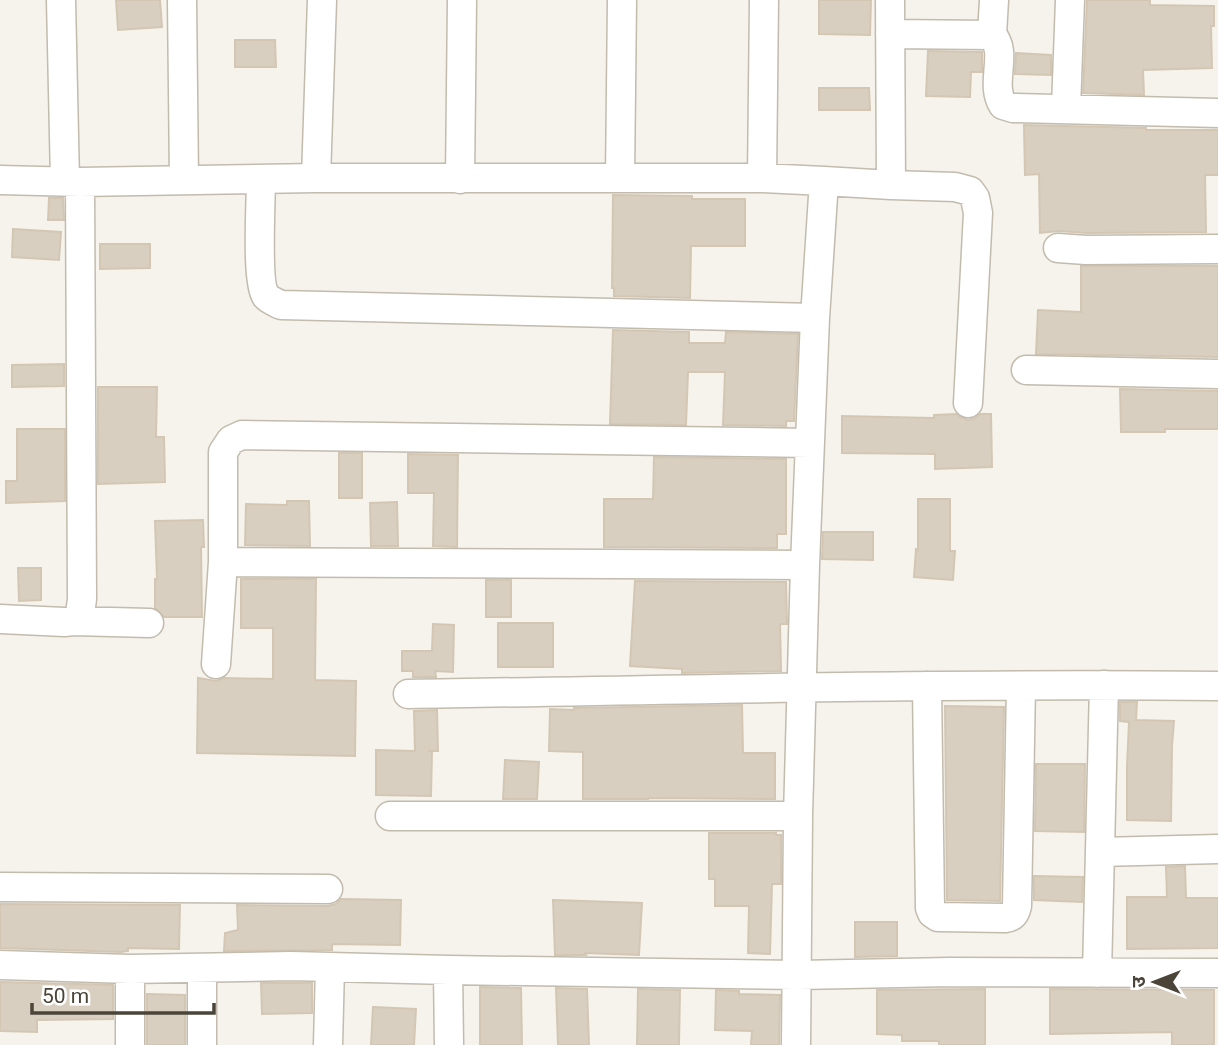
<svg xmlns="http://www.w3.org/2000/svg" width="1218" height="1045" font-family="Roboto,'Noto Sans Devanagari',sans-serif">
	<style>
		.building { fill: #d8cfc1; stroke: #d3c7b4; stroke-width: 2 }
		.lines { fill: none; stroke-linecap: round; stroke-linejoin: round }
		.minor-casing { stroke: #c2bbae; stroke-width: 31 }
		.minor { stroke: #fff; stroke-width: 28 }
	</style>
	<rect width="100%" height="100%" fill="#f6f3ec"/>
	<path class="building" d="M116,0H160L162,27L118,30Z
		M819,0H871L870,35L819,34Z
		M1087,0H1150V5L1214,6V26H1211L1212,68L1143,70L1144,95L1083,93Z
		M235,40H275L276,67H235Z
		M928,51L982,52V72H971L970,97L926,96Z
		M1016,53L1051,55V75L1015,74Z
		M819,88H869L870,110H819Z
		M1024,125L1146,128V130H1218V175H1205L1206,232L1087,233L1059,231L1040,233L1039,174L1025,175Z
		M613,195L692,196V199H745V246H691L690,298L614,296V288H612Z
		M49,198H63L64,220H48Z
		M13,229L61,232L59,260L12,257Z
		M100,244H150V268L100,269Z
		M1081,266H1218V357L1036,354L1038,310L1081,312Z
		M613,330L689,332V343H725L726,332L798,334L794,421H786V426L723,425L725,372H688L686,425L610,424Z
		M64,364V386L12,387V365Z
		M98,387H157L156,437H164L165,482L98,484Z
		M1120,389L1218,391V429H1165V432H1121Z
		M957,414L960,417L968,420L975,418L980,414H991L992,467L935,469V454L842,453V416L934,418V415Z
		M17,429H65V501L6,503V481H17Z
		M339,453H362V498H339Z
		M408,454L458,455L457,547L433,546L434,493H408Z
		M654,457L786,459V534H777V548L604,547V499H653Z
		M918,499H950V551H955L953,580L914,577L916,549L918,550Z
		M287,501H309L310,546L245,545L246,504L287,505Z
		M397,502L398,546H371L370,503Z
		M203,520L204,547H201L202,617H164L155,608V579H157L155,521Z
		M823,532H873V560L822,559Z
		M18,568H41V600L19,601Z
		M241,579H316L315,680L356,681L355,756L197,753L198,678L216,681L224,678L273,679V628H241Z
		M486,580H511V617H486Z
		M635,581L786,582L787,624H780L781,671L682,673V669L630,666Z
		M498,623H553V667H498Z
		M433,624L454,625L453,672L435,671L436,677H413V671H402V651H432Z
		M1120,702H1137L1136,720L1174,721L1172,746L1171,821L1127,820V766L1129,722L1120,721Z
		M742,705L743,753H775V799L648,798V799H583V752L549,751L550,709L574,710V708Z
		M945,706L1004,707L1000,901L947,900Z
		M437,710L438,751H428H432L431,796L376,795V750L415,751L414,711Z
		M505,760L539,762L537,799H503Z
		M1036,764H1085L1084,832L1035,831Z
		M709,833H776V835H781V884H772L770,954L748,953L749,906H715V879H709Z
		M1185,866L1186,898H1218V948L1127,949V897H1167L1166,867Z
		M1034,876L1083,877L1082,902L1034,900Z
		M341,899L401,900L400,945L332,944V950L224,951L225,933L238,930L237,905L328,906L336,904Z
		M553,900L642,903L639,955L585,953L586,955H555Z
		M0,904L180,905L179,949L128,948V951L121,952L0,948Z
		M855,922H897V956L855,957Z
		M0,982L113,985V1019L37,1020V1032L0,1031Z
		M261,983H312V1013L262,1014Z
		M480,987L521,988L522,1045H480Z
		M556,988L587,989L589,1045H558Z
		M638,989L680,990L679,1045H637Z
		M985,989V1045H939V1041H902V1035L877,1034V990Z
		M1050,989L1214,990V1045H1172V1032L1050,1034Z
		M716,990L739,991V994L780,995L779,1045H751L752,1031L715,1030Z
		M147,994L185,995V1045H147Z
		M373,1007L416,1009L414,1045H371Z"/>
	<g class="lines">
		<g class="minor-casing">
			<path id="minor" d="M61,0L65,181
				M182,0L184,180
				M622,0L620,178H762L824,181
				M890,34L992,35C1009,53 989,83 1003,105L1013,108L1218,113
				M992,35L994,0
				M1066,108L1070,0
				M316,178L322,0
				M762,178L764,0
				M261,179C261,200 256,283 266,296C269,300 277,303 281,305L815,318
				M460,179L462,0
				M0,180L80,182L316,178H620
				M891,185L955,187L970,191L975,198L978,213L968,403
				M1058,248L1086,250L1218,249
				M1026,370L1218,374
				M223,562L805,565
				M0,619L64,622L74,621L80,614L82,599L80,182
				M74,621L149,623
				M216,664L223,562V452L231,440L242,435L810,443
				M927,686L930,908L932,913L938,917L1005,918C1013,917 1015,914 1017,906L1021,686
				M408,694C678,690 948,683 1218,686
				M390,816H798
				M1100,852L1218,849
				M0,887L328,889
				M0,965L130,969L291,966L448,970L798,975L950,972L1218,973
				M202,968V1045
				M448,970L449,1045
				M1097,973L1104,685
				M130,1045V969
				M328,1045L330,967
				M796,1045L798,816L805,565L815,318L824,181L891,185L890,0"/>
		</g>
		<use href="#minor" class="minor"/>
	</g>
	<g transform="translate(1155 982) rotate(270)" stroke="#ffffff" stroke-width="5" paint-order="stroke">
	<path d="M0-5L12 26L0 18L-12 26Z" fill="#4b4439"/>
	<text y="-10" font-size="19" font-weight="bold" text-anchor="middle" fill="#4b4439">उ</text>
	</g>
	<path d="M32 1003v10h182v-10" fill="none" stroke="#4b4439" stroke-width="3.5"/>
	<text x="42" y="1003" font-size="21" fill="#4b4439" stroke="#ffffff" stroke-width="5" paint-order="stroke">50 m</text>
</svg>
